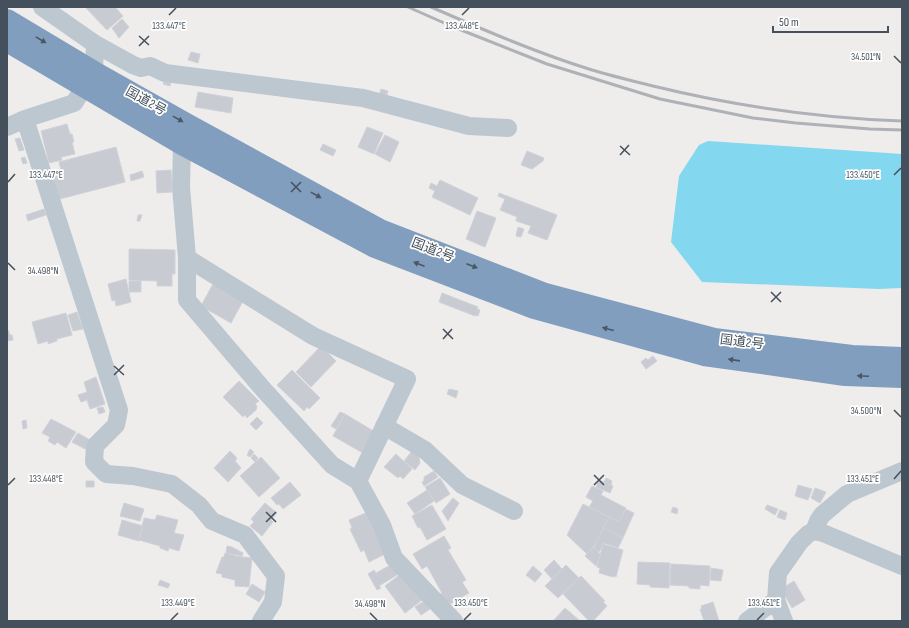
<svg xmlns="http://www.w3.org/2000/svg" width="909" height="628" font-family="'Sofia Sans Condensed','Noto Sans JP',sans-serif">
	<style>
		.water { fill: #83d7ef }
		.building { fill: #c9cbd2; stroke: #d0d2d9 }
		.lines { fill: none; stroke-linecap: round; stroke-linejoin: round }
		.street { stroke: #bcc7d0; stroke-width: 18 }
		.highway { stroke: #829ebe; stroke-width: 22 }
		.rail { stroke: #aeb2b7; stroke-width: 3 }
		.oneway { fill: #4a5865 }
		.ticks { fill: none; stroke: #44505b; stroke-width: 1.5 }
		.labels { text-anchor: middle; dominant-baseline: central; stroke-width: 3.5; stroke-linejoin: round; paint-order: stroke }
		.street-label { font-size: 13px; fill: #44505b; stroke: #fff }
		.ticks-label { font-size: 10px; text-anchor: middle; fill: #44505b; stroke: #fff; stroke-width: 3.5; stroke-linejoin: round; paint-order: stroke }
	</style>
	<rect width="100%" height="100%" fill="#efecec"/>
	<path class="water" d="M708,141L902,154V288L879,289L702,282L671,242L679,176L699,145Z"/>
	<path class="building" d="M85,7H115L123,16L107,30Z
		M122,19L129,27L119,38L112,28Z
		M191,52L200,54L198,63L188,60Z
		M164,82L171,83L170,86L163,84Z
		M381,89L388,91L386,98L379,96Z
		M198,92L233,98L231,113L195,107Z
		M67,124L70,134H72L74,142H72L75,154L61,157L62,160L49,163L41,131Z
		M367,127L383,133L374,154L358,147Z
		M385,135L399,142L390,162L375,154Z
		M20,138L24,150L19,151L15,139Z
		M323,144L336,150L333,156L320,150Z
		M116,147L125,182L56,200L49,173L61,170L59,162Z
		M527,151L544,158L543,161L532,169L521,165Z
		M25,157L27,163L23,164L21,158Z
		M171,170L172,192L157,193L156,171Z
		M142,171L144,177L131,181L130,175Z
		M440,180L478,198L470,215L432,197L435,191L429,188L431,183L437,186Z
		M499,193L557,215L547,240L528,233L531,226L516,221L517,217L500,210L505,199L498,196Z
		M44,209L46,215L28,221L26,215Z
		M477,211L496,218L485,247L466,239Z
		M138,215H142L140,221H137Z
		M518,227L524,229L521,237L516,236Z
		M129,249L175,250V274H172V286H157V281L129,280Z
		M126,279L131,302L116,306L115,300L112,301L108,284Z
		M129,281H141V292H129Z
		M213,284L243,301L231,323L201,306Z
		M442,293L478,307L477,309L480,310L478,316L475,315V316L439,302Z
		M77,312L83,329L73,331L68,315Z
		M66,313L72,335L57,339V341L48,344V341L38,344L32,322Z
		M7,330H8L10,335H12L13,340L7,341Z
		M321,346L336,361L311,387L296,372Z
		M653,356L657,361L646,369L641,362L646,358L648,360Z
		M292,370L320,398L309,409L307,407L304,411L277,385Z
		M96,377L105,404L90,409L87,400L81,402L78,395L87,392L84,382Z
		M239,381L259,401L255,404L257,406L256,410L247,418L245,415L243,417L223,397Z
		M449,389L458,391L456,398L447,394Z
		M103,407L105,412L99,414L97,408Z
		M340,412L345,414L336,429L331,426Z
		M345,414L375,432L363,453L333,436Z
		M257,417L263,423L256,430L250,424Z
		M51,419L76,432L66,448L57,442L55,445L48,441L50,437L42,433Z
		M26,420L27,428L23,429L22,421Z
		M78,433L90,440L85,449L72,442Z
		M250,449L254,452L250,457L247,455Z
		M230,451L237,458L235,461L241,468L228,482L214,468Z
		M412,451L419,456L420,463L415,470L404,461Z
		M254,454L258,458L255,462L251,458Z
		M396,454L412,469L403,479L400,476L398,478L384,467Z
		M261,457L280,478L259,497L240,476Z
		M434,471L438,477L424,486L422,482L424,481V477Z
		M440,478L450,494L436,503L425,487Z
		M606,478L612,481L611,485L604,482Z
		M599,480L613,486L610,493L596,487Z
		M86,481H94V487H86Z
		M290,482L301,495L283,509L279,504L277,505L271,498Z
		M798,485L812,489L808,500L795,496Z
		M592,486L603,491L601,495L626,508L619,522L589,507L593,501L586,497Z
		M815,488L826,492L820,503L811,498Z
		M427,490L434,501L415,514L407,503Z
		M453,498L459,503L448,521L442,511Z
		M124,503L144,509L140,521L120,516Z
		M265,503L277,513L271,520L273,522L262,536L250,526L254,522L251,519Z
		M583,504L609,517L595,545L587,554L567,535Z
		M432,505L446,529L427,540L420,527L418,528L412,516Z
		M767,505L778,509L775,515L765,509Z
		M673,507L678,509L677,514L671,512Z
		M625,509L634,513L623,538L603,528L609,517L619,522Z
		M780,510L787,513L785,520L777,517Z
		M368,512L387,553L369,562L364,550L361,552L350,529L352,528L349,520Z
		M157,515L178,520L174,533L184,535L179,551L169,548L168,551L160,548V546L139,540L144,518L155,520Z
		M122,520L143,526L139,541L118,535Z
		M603,528L623,538L618,548L604,543L599,552L594,548Z
		M444,536L451,548L448,550L466,580L462,582L469,593L443,608L437,596L442,593L427,566L422,569L413,554Z
		M603,544L623,550L616,577L614,576L613,577L599,573L600,568L597,567Z
		M227,546L232,547L243,553L242,556L226,553Z
		M594,547L601,555L596,566L585,556Z
		M225,553L235,555V556L252,558L249,587L235,586V580L222,577V574L216,573L222,557H224Z
		M554,560L562,569L552,579L544,570Z
		M638,562L670,563L669,588L650,587V585L637,584Z
		M394,563L400,573L379,586L381,588L377,590L368,574L374,570L376,573Z
		M671,564L710,566L709,586L700,585V589L689,588V586L670,585Z
		M566,565L579,578L558,598L545,586Z
		M533,566L542,574L535,582L526,575Z
		M711,568L723,570L721,581L710,580Z
		M402,573L422,600L405,613L385,586Z
		M581,576L605,601L603,602L607,606L593,621H589L563,594Z
		M160,580L170,584L168,588L158,585Z
		M794,581L805,600L792,608L781,589Z
		M252,584L265,592L259,602L246,594Z
		M424,601L430,609L421,615L415,607Z
		M713,602L719,621H704L700,609H702L701,606Z
		M565,608L580,621H553Z"/>
	<g class="lines">
		<path class="street" d="M95,44L133,65L141,68L150,66L165,73L363,98L469,126L508,128
			M25,119L119,410L116,425L95,446L94,462L106,474L133,476L172,484L199,505L212,521L245,535L276,576L273,602L261,621
			M7,127L25,119L74,103L94,72L95,44L42,7
			M182,144L181,187L187,258V300L263,389L332,465L358,481L382,525L394,558L454,621
			M187,258L313,336L407,379L358,481
			M384,426L425,450L462,485L514,511
			M814,531L818,521L822,515L847,494L902,471
			M747,621L776,600
			M784,621L776,600L778,573L799,543L808,534L814,531L823,533L902,566"/>
		<path class="highway" d="M7,20L94,72L190,126L380,230L545,294L714,339L852,356L902,358
			M7,41L182,144L375,247L534,308L704,355L845,375L902,377"/>
		<path class="rail" d="M408,7L451,26L547,64L660,99L753,118L796,123L870,129L902,130
			M431,7C484,30 537,53 592,70C612,76 633,81 653,86C735,106 818,118 902,121"/>
	</g>
	<defs><path id="oneway-solid" d="M-6-.8H1V-3.2L6.5 0L1 3.2V.8H-6Z"/></defs>
	<g class="oneway">
		<use href="#oneway-solid" transform="translate(41 40) rotate(31)"/>
		<use href="#oneway-solid" transform="translate(178 119) rotate(29)"/>
		<use href="#oneway-solid" transform="translate(316 195) rotate(29)"/>
		<use href="#oneway-solid" transform="translate(419 264) rotate(-159)"/>
		<use href="#oneway-solid" transform="translate(472 266) rotate(21)"/>
		<use href="#oneway-solid" transform="translate(608 329) rotate(-165)"/>
		<use href="#oneway-solid" transform="translate(734 360) rotate(-172)"/>
		<use href="#oneway-solid" transform="translate(863 376) rotate(-178)"/>
	</g>
	<path class="ticks" d="M169,15L176,8M462,15L469,8M139,36L149,45M139,46L149,36M894,56L901,63M620,146L630,155M620,155L629,145M894,175L901,168M8,182L15,174M291,182L301,192M291,192L301,182M8,263L15,270M771,292L781,302M771,302L781,292M443,329L453,339M443,339L452,329M114,366L124,375M114,375L124,365M894,410L901,417M594,475L604,485M894,479L901,471M8,485L15,478M594,485L604,475M266,512L276,522M266,522L276,512M370,613L377,620M171,620L178,613M464,620L471,613M757,620L764,613"/>
	<g class="labels">
		<g class="street-label">
			<text transform="translate(146 101) rotate(29)">国道2号</text>
			<text transform="translate(433 250) rotate(21)">国道2号</text>
			<text transform="translate(742 342) rotate(7)">国道2号</text>
		</g>
	</g>
	<g class="ticks-label">
		<text x="169" y="29">133.447°E</text>
		<text x="462" y="29">133.448°E</text>
		<text x="866" y="60">34.501°N</text>
		<text x="46" y="178">133.447°E</text>
		<text x="863" y="178">133.450°E</text>
		<text x="43" y="274">34.498°N</text>
		<text x="866" y="414">34.500°N</text>
		<text x="46" y="482">133.448°E</text>
		<text x="863" y="482">133.451°E</text>
		<text x="178" y="606">133.449°E</text>
		<text x="471" y="606">133.450°E</text>
		<text x="764" y="606">133.451°E</text>
		<text x="370" y="607">34.498°N</text>
	</g>
	<rect width="909" height="628" fill="none" stroke="#44505b" stroke-width="16"/>
	<path d="M773 26v6h115v-6" fill="none" stroke="#44505b" stroke-width="2"/>
	<text x="779" y="26" font-size="12" fill="#44505b" stroke="#ffffff" stroke-width="3" paint-order="stroke">50 m</text>
</svg>
